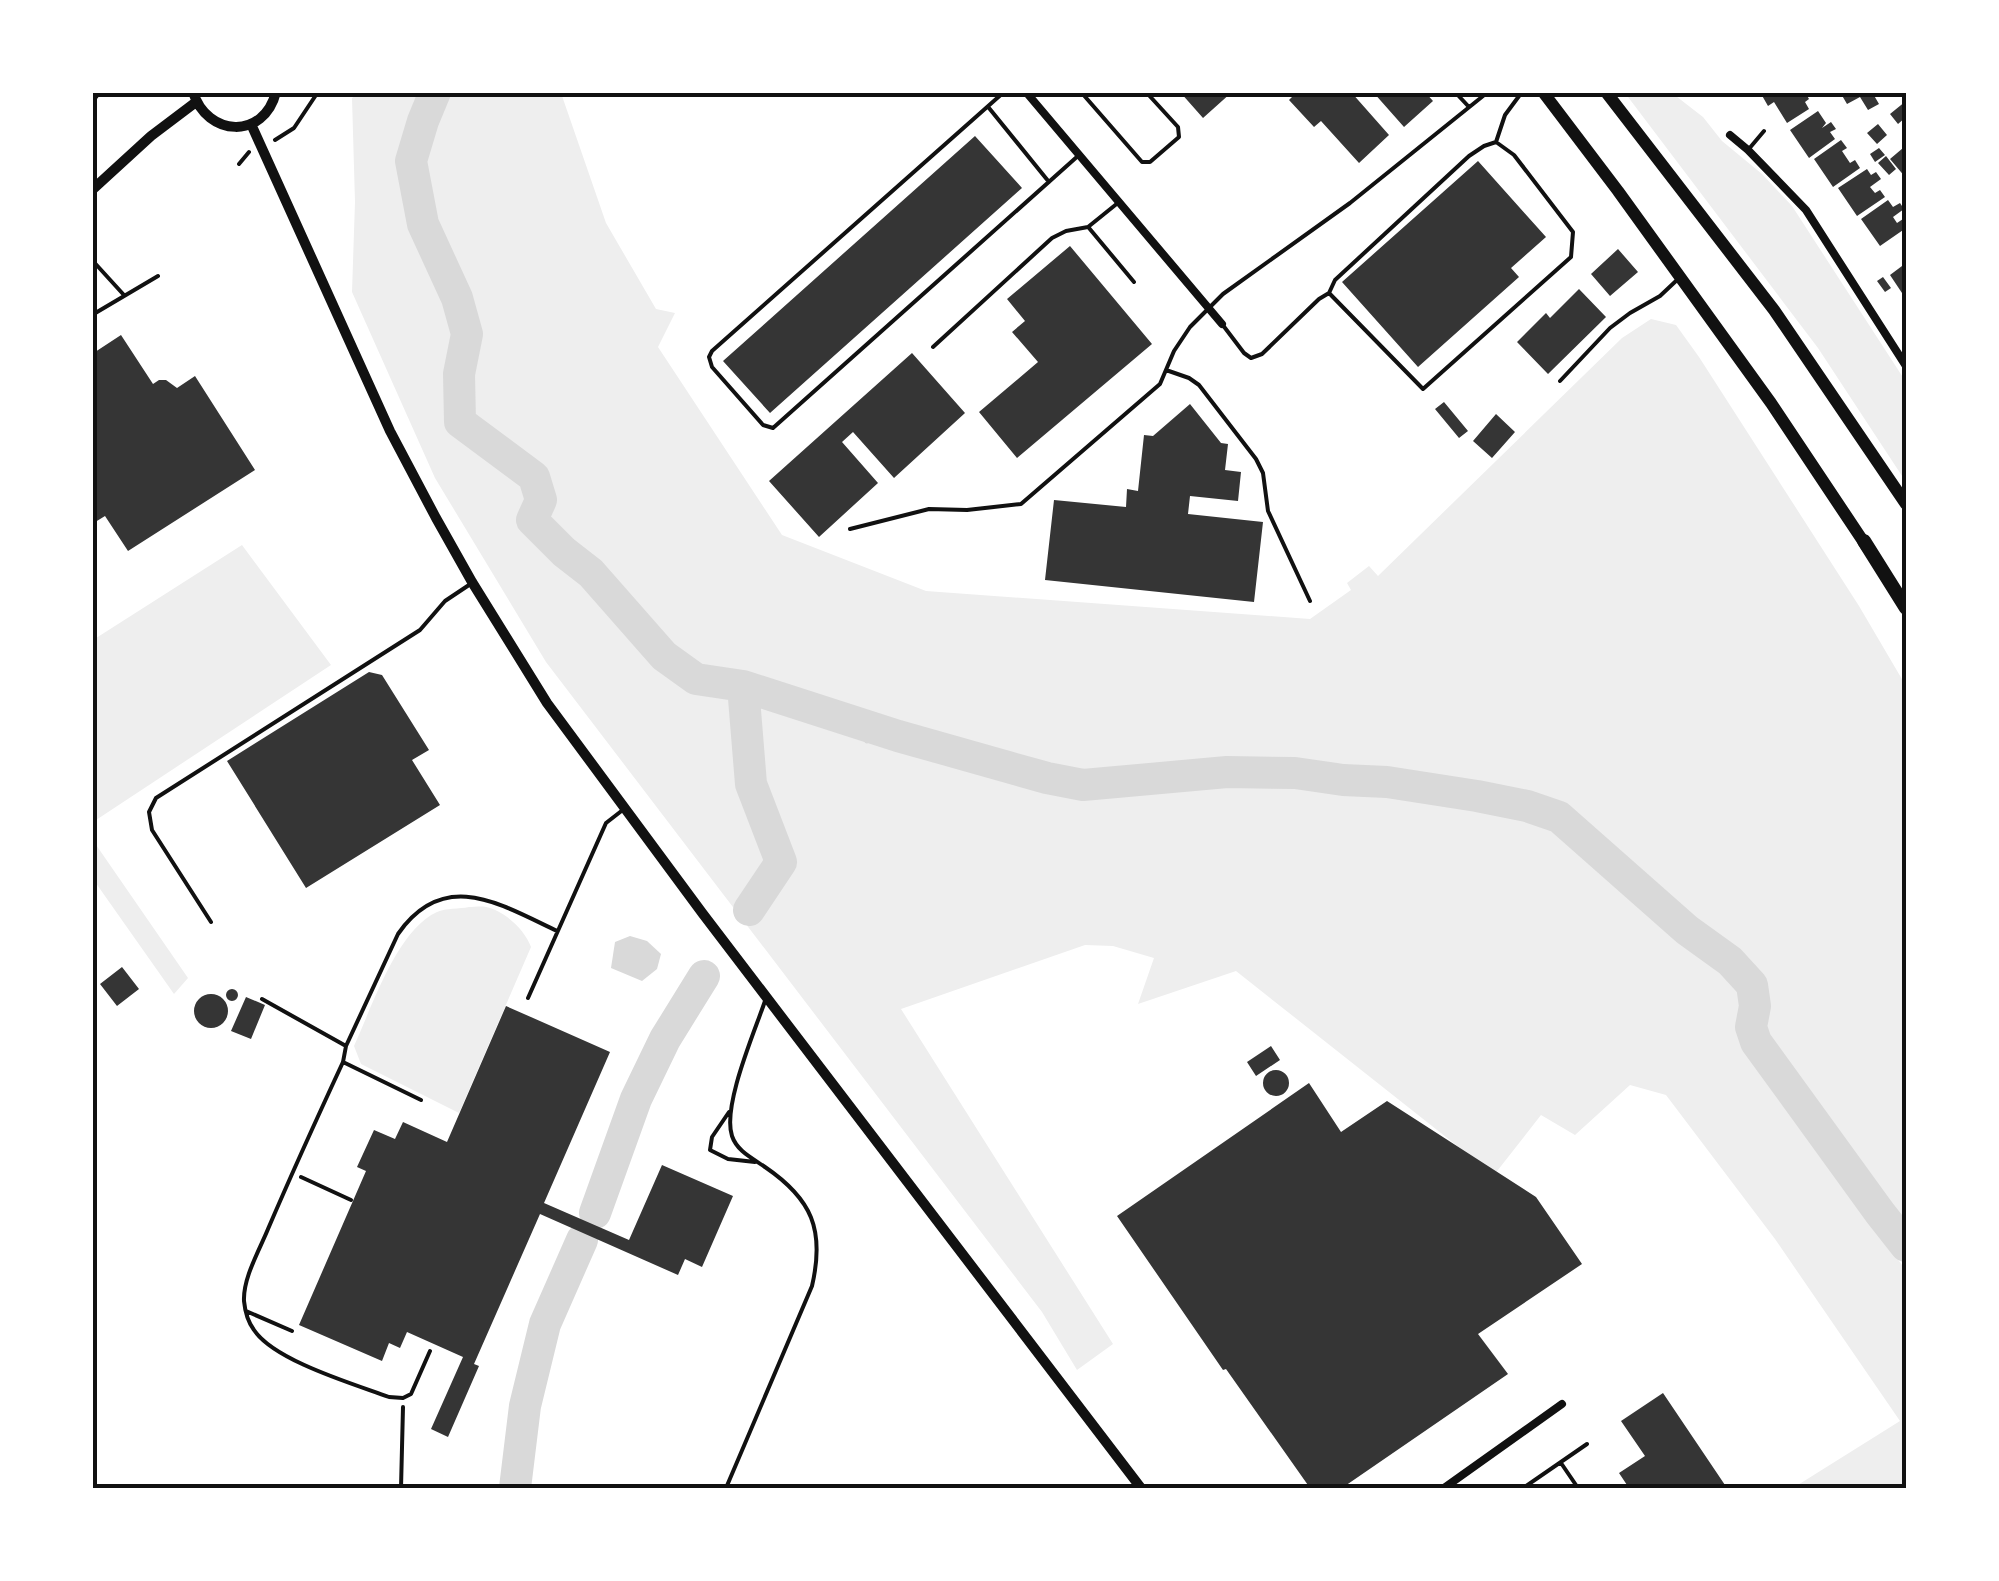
<svg xmlns="http://www.w3.org/2000/svg" width="1999" height="1581" font-family="'Nunito Sans',sans-serif">
	<style>
		.green { fill: #eee }
		.water { fill: #d9d9d9 }
		.lines { fill: none; stroke-linecap: round; stroke-linejoin: round }
		.stream { stroke: #d9d9d9; stroke-width: 5 }
		.river { stroke: #d9d9d9; stroke-width: 32 }
		.building { fill: #353535 }
		.path { stroke: #111; stroke-width: 4 }
		.service { stroke: #111; stroke-width: 4 }
		.minor { stroke: #111; stroke-width: 8 }
		.tertiary { stroke: #111; stroke-width: 10 }
		.trunk { stroke: #111; stroke-width: 12 }
		.motorway { stroke: #111; stroke-width: 14 }
		.neatline { fill: none; stroke: #111; stroke-width: 4 }
	</style>
	<rect width="100%" height="100%" fill="#fff"/>
	<path class="green" d="M361,92L561,93L606,223L656,309L675,313L658,347L782,535L926,591L1310,619L1351,590L1347,583L1369,566L1378,576L1622,338L1651,319L1676,325L1699,357L1859,606L1906,686V1237L1771,1055L1759,1027V1000L1749,974L1715,943L1668,909L1571,815L1533,802L1431,779L1254,767L1185,766L1120,777L1081,780L1024,766L689,669L664,651L635,616L600,580L666,673L736,694L764,708L1009,780L1091,797L1197,781L1383,792L1532,815L1562,828L1666,931L1723,961L1736,976L1743,993L1738,1019L1760,1066L1816,1138L1846,1190L1905,1269L1906,1488H1793L1900,1421L1775,1239L1666,1095L1630,1085L1575,1135L1541,1115L1494,1175L1236,971L1138,1004L1154,958L1113,946L1085,945L901,1009L1113,1344L1077,1370L1042,1312L546,662L435,478L352,292L355,202L352,98Z
		M1625,93H1672L1703,117L1722,141L1762,174L1792,206L1906,382V482L1818,348Z
		M242,545L331,665L93,822V640Z
		M92,839L188,978L174,994L93,879Z
		M469,907C474,907 481,906 486,907C505,911 525,930 531,947L459,1113L361,1064L354,1046C372,1007 397,930 437,912C446,908 459,909 469,907Z"/>
	<path class="water" d="M630,936L647,941L661,954L657,969L642,981L611,968L615,942Z"/>
	<g class="lines">
		<path class="stream" d="M867,741L870,727"/>
		<path class="river" d="M435,92L423,121L411,161L423,224L457,298L467,334L459,374L460,422L534,477L541,500L532,520L564,552L591,573L664,656L696,679L743,686L898,736L1047,778L1083,785L1227,772L1295,773L1343,780L1387,782L1477,796L1527,806L1559,817L1687,930L1730,961L1752,985L1755,1006L1751,1027L1756,1042L1880,1213L1906,1246
			M743,686L751,784L781,862L749,910
			M595,1213L636,1099L665,1039L704,976
			M515,1488L525,1406L545,1324L582,1240"/>
	</g>
	<path class="building" d="M1180,92H1232L1203,118Z
		M1297,92H1351L1389,135L1359,163L1321,121L1314,127L1289,100Z
		M1373,92H1425L1433,101L1404,127Z
		M1760,92H1805L1809,99L1805,102L1809,109L1787,123L1774,102L1768,106Z
		M1840,92H1872L1879,104L1868,110L1860,97L1847,104Z
		M1906,101V117L1898,124L1890,114Z
		M1818,111L1826,123L1822,128L1831,122L1836,129L1830,132L1835,139L1809,158L1790,130Z
		M1878,124L1887,135L1877,144L1867,133Z
		M975,136L1022,188L770,413L723,361Z
		M1841,140L1847,148L1842,151L1850,163L1855,160L1860,168L1833,187L1814,159Z
		M1879,148L1885,155L1875,162L1870,154Z
		M1903,148L1906,151V178L1890,159Z
		M1886,156L1896,169L1889,175L1878,163Z
		M1478,161L1546,237L1511,268L1519,277L1418,367L1342,282Z
		M1867,169L1871,175L1876,172L1881,179L1870,187L1875,193L1880,190L1885,197L1857,216L1838,188Z
		M1888,200L1893,207L1900,203L1904,209L1893,217L1897,223L1903,219L1906,228L1880,246L1861,219Z
		M1070,246L1152,344L1017,458L979,412L1038,362L1012,332L1025,321L1007,299Z
		M1618,249L1638,272L1610,296L1591,274Z
		M1906,263V299L1890,275Z
		M1883,277L1891,288L1885,292L1877,281Z
		M1579,289L1606,317L1548,374L1517,342L1546,313L1550,318Z
		M121,335L153,384L159,380H166L177,388L195,376L255,470L128,551L105,516L92,524V354Z
		M912,353L965,413L894,478L853,432L842,442L878,483L819,537L769,481Z
		M1444,402L1468,431L1459,438L1435,409Z
		M1190,404L1221,443L1228,444L1225,470L1241,472L1238,501L1190,496L1188,514L1263,522L1254,602L1045,580L1054,500L1126,507L1127,489L1138,491L1144,435L1153,436Z
		M1496,414L1515,432L1492,458L1473,441Z
		M369,672L382,675L429,750L412,760L440,805L306,888L227,761Z
		M122,967L139,989L117,1006L100,984Z
		M226 995a6 6 0 1 1 12 0a6 6 0 1 1-12 0Z
		M194 1011a17 17 0 1 1 34 0a17 17 0 1 1-34 0Z
		M246,997L265,1005L251,1039L231,1031Z
		M506,1006L610,1052L544,1203L629,1240L662,1165L733,1196L702,1267L685,1259L678,1275L540,1214L474,1364L479,1366L448,1437L431,1429L463,1357L407,1332L400,1348L389,1343L382,1361L299,1325L366,1171L357,1167L374,1130L395,1139L403,1122L447,1142Z
		M1271,1046L1280,1060L1256,1076L1247,1062Z
		M1263 1083a13 13 0 1 1 26 0a13 13 0 1 1-26 0Z
		M1309,1083L1341,1132L1387,1101L1536,1197L1582,1264L1478,1334L1508,1374L1342,1488H1310L1226,1369L1223,1370L1117,1216Z
		M1663,1393L1727,1488H1629L1619,1473L1645,1456L1621,1421Z"/>
	<g class="lines">
		<path class="path" d="M275,140L294,128L318,92
			M239,164L249,152
			M301,1177L351,1200
			M401,1488L403,1407"/>
		<path class="service" d="M1004,92L712,351L709,357L712,367L763,425L773,428L1079,155
			M1081,92L1142,162H1150L1179,137L1178,127L1146,92
			M1455,92L1469,107
			M92,102L100,92
			M989,108L1049,182
			M1496,142L1514,155L1573,232L1571,257L1423,389L1329,293L1335,280L1469,156L1484,146Z
			M1496,142L1505,115L1522,92
			M1748,150L1764,131
			M1089,228L1134,282
			M92,260L123,294
			M92,315L158,276
			M1222,324L1244,353L1251,358L1262,354L1319,299L1329,293
			M933,347L1052,238L1066,231L1088,227L1119,202
			M1166,370L1189,378L1199,385L1256,459L1263,473L1268,511L1310,601
			M1560,381L1610,328L1630,313L1660,296L1677,280
			M850,529L929,509L967,510L1021,504L1160,384L1174,351L1190,327L1223,294L1350,203L1488,92
			M211,922L152,830L149,812L156,798L420,630L445,601L469,585
			M528,998L606,823L624,809
			M262,999L346,1046
			M343,1062L421,1100
			M729,1112L712,1137L710,1150L728,1159L755,1162
			M246,1311L292,1331
			M430,1351L411,1394L403,1398L389,1397C354,1384 275,1361 254,1330C248,1322 245,1311 244,1301C243,1278 259,1251 268,1229C292,1173 317,1118 343,1062L346,1046L398,934C444,868 500,904 557,931
			M1561,1463L1578,1488
			M726,1488L812,1286C825,1230 812,1199 765,1167C752,1158 737,1151 732,1136C722,1106 755,1031 765,1001
			M1523,1488L1587,1444"/>
		<path class="minor" d="M1026,92L1222,324
			M1730,135L1748,150L1806,210L1906,366
			M1444,1488L1562,1404"/>
		<path class="tertiary" d="M193,92C207,137 264,140 276,92
			M251,124L390,431L436,518L472,582L547,703L703,914L1141,1488
			M92,190L151,136L196,102"/>
		<path class="trunk" d="M1543,92L1618,191L1771,403L1867,547
			M1606,92L1774,310L1906,504"/>
		<path class="motorway" d="M1864,541L1906,608"/>
	</g>
	<rect width="1999" height="1581" fill="none" stroke="#ffffff" stroke-width="190"/>
	<rect x="95" y="95" width="1809" height="1391" class="neatline"/>
</svg>
